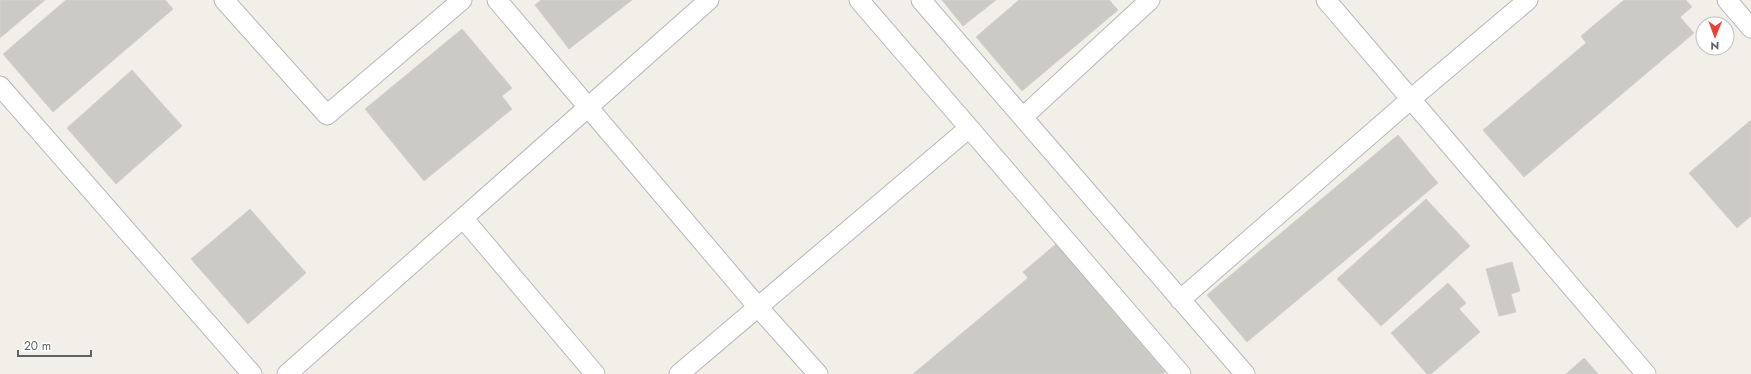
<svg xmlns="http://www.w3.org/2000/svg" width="1751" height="374" font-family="Jost,sans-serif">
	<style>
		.building { fill: #cccac5; stroke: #d6d1c6 }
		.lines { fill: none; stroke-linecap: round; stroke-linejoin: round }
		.street-casing { stroke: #b5b8bc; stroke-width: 21 }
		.street { stroke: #fff; stroke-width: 19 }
	</style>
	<rect width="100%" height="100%" fill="#f1efe8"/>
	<path class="building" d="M0,0H45L0,38Z
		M66,0H165L173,9L53,112L3,54Z
		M541,0H632L569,49L535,5Z
		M942,0H996L963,26Z
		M1019,0H1109L1118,10L1022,91L976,37Z
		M1624,0H1686L1692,7L1680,17L1694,33L1524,177L1483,130L1586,43L1581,36Z
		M462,29L512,88L502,96L512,109L424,181L365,109Z
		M132,70L182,126L116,184L67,128Z
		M1751,120V216L1737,228L1689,173Z
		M1398,135L1438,183L1247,342L1207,295Z
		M1426,199L1470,246L1381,326L1337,279Z
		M250,209L306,273L248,324L191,259Z
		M1056,244L1165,372L1162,374H913L1028,278L1023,272Z
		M1512,262L1520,291L1511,294L1516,312L1499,316L1486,269Z
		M1448,283L1466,303L1459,309L1480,332L1431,374H1427L1391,333Z
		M1584,358L1598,374H1566Z"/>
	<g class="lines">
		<g class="street-casing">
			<path id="street" d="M224,0L327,115L462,0
				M497,0L758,307L818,374
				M859,0L1181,374
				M921,0L1245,374
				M1326,0L1646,374
				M1727,0L1751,28
				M0,86L252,374
				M1023,117L1150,0
				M463,218L595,374
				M1180,300L1411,99L1528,0
				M287,374L709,0
				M679,374L969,128"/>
		</g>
		<use href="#street" class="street"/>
	</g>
	<g transform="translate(1715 36) rotate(181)"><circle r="19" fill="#ffffff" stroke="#bfc1c3"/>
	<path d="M0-3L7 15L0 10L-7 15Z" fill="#ea4335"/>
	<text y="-6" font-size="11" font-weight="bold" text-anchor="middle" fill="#5f6368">N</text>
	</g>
	<path d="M18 350v6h73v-6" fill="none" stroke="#5f6368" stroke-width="2"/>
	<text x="24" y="350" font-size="12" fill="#5f6368" stroke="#ffffff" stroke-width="3" paint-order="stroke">20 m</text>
</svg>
